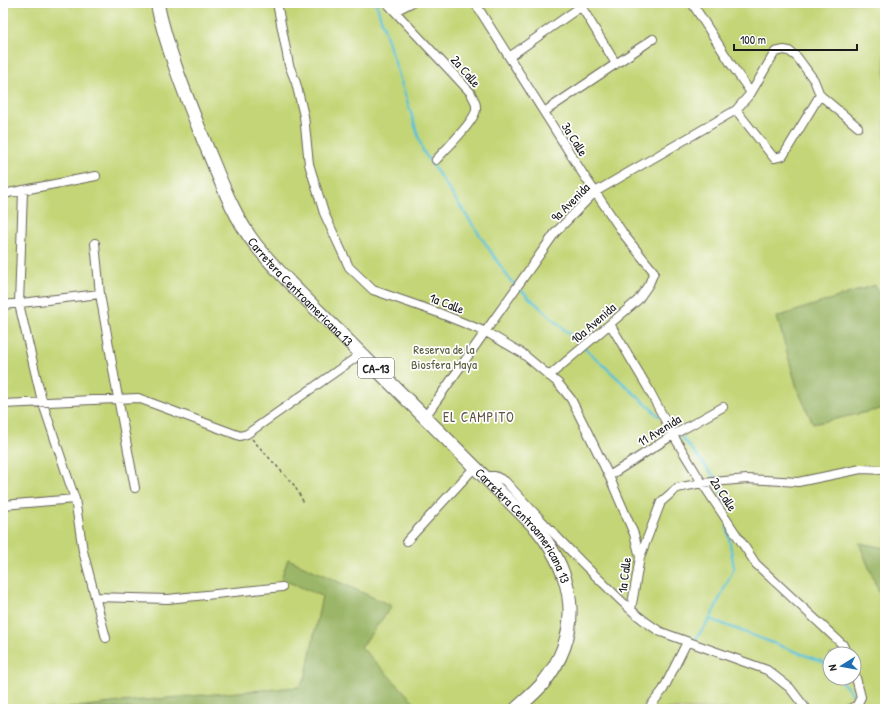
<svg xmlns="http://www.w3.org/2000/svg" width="888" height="712" font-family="'Patrick Hand',sans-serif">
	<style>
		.green { fill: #c4d577; stroke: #70784a; fill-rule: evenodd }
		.forest { fill: #9bb668; stroke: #5c6942 }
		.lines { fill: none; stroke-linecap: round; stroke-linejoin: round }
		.stream { stroke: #58c1d4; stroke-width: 2.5 }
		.minor-casing { stroke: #686158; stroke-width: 10 }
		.trunk-casing { stroke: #686158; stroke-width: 15 }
		.path { stroke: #686158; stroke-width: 1.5; stroke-dasharray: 3 3; stroke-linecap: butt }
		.minor { stroke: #fff; stroke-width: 8 }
		.trunk { stroke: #fff; stroke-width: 13 }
		.labels { text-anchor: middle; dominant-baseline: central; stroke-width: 3.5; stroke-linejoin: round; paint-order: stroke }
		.shield { fill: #fff; stroke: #606060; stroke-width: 1 }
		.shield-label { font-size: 12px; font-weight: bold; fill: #1c1c1c }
		.street-label { font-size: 13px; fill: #1c1c1c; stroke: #fff }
		.park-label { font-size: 13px; fill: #575d3c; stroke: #fff }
		.neighbourhood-label { font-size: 14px; letter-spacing: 1px; fill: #605344; stroke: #fff }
	</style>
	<rect width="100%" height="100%" fill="#fff"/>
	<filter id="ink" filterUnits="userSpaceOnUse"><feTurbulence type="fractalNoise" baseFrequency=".025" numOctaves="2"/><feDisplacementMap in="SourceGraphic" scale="8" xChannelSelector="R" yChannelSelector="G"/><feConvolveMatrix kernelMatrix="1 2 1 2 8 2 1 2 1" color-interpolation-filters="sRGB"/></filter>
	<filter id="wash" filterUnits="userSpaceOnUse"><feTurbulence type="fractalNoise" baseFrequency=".012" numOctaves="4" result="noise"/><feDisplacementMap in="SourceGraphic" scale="16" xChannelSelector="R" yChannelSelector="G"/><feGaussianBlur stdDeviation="0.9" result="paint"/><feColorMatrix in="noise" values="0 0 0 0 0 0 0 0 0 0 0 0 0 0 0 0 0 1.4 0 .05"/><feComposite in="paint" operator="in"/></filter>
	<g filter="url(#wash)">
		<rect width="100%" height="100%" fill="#f6e0c8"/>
		<path class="green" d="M3,3H885V709H3ZM830,654H854V678H830Z"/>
		<path class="forest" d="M875,285L885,311V408L813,424L797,388L777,317Z
			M859,543L885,548V608V607Z
			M288,559L392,606L361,647L421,709H60L121,702L298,687L305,679L322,596L281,579Z"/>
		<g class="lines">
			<path class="stream" d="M376,3L423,151L510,280L659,416
				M678,433L717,480
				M720,484L725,512
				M710,619L823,662L830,670
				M694,641L710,619L734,568L727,525
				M685,654L691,645
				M838,678L867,709"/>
		</g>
	</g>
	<g filter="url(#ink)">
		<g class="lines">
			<g class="minor-casing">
				<path id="minor" d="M277,3L289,65L296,83L304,116L309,164L324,213L349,267L373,290L439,313L486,332L522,353L558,383L571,399L588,433L609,476L634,534L640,557L631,610
					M387,3L470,92C473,97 477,103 476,109C476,120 444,151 436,160
					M475,3L583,174L625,236L654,272L649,284L638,300L549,376
					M692,3L733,67L751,93
					M581,6L616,64
					M395,11L411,3
					M509,57L586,3
					M736,110L774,158L783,156L820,95
					M544,112L653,39
					M23,191L19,304L42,401L75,499L83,551L106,638
					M3,194L96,176
					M95,243L100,294L118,398L135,488
					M3,305L100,294
					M610,324L648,388L673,435L702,483L756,564L843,645L847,654
					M3,404L138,398L240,436L247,434L361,354
					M425,417L555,233L595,192L736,110L751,93L775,52L784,50L789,51L797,57L814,80L820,95L858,127
					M484,476H495L505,481C537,516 569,551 603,583C621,601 639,619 661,632L767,670L790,688L806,709
					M609,476L673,435L723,407
					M3,505L75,499
					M407,541L475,467
					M640,557L661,502L677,488L702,483L747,479L798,482L861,469L885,470
					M95,597L168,599L282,587
					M648,709L663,690L687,642
					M850,709L857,705L861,697L854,670"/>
			</g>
			<g class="trunk-casing">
				<g id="trunk">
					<path id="s1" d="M157,3C167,50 186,96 204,141C219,176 232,214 255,244C266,258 278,270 290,283L537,529C575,576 584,631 544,682C536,692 526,700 516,709"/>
				</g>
			</g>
			<path class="path" d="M252,439L294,485L304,503"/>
			<use href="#minor" class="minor"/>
			<use href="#trunk" class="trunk"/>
		</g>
	</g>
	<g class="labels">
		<rect class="shield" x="358" y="358" width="36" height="20" rx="3"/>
		<g class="shield-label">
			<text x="376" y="368">CA-13</text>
		</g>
		<g class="street-label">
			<text transform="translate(466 71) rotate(49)">2a Calle</text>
			<text transform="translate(575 139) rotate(58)">3a Calle</text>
			<text transform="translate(570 202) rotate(-45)">9a Avenida</text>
			<text stroke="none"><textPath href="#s1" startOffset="327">Carretera Centroamericana 13</textPath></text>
			<text transform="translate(447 303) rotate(21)">1a Calle</text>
			<text transform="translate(593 323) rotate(-41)">10a Avenida</text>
			<text transform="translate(659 430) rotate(-32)">11 Avenida</text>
			<text transform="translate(724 494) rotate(57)">2a Calle</text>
			<text stroke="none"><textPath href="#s1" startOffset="651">Carretera Centroamericana 13</textPath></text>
			<text transform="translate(624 575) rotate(-83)">1a Calle</text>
		</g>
		<g class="park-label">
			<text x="444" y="349">Reserva de la<tspan x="444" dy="15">Biosfera Maya</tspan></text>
		</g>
		<g class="neighbourhood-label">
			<text x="479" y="416">EL CAMPITO</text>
		</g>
	</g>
	<rect width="888" height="712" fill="none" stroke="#fff" stroke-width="16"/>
	<g transform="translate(842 666) rotate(259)"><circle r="19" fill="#ffffff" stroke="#a4a4a4"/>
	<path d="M0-3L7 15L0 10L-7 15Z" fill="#1f6fb2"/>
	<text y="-6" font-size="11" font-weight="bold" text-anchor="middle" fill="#1c1c1c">N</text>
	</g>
	<path d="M734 44v6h123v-6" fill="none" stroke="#1c1c1c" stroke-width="2"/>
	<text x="740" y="44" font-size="12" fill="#1c1c1c" stroke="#ffffff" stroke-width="3" paint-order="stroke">100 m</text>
</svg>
